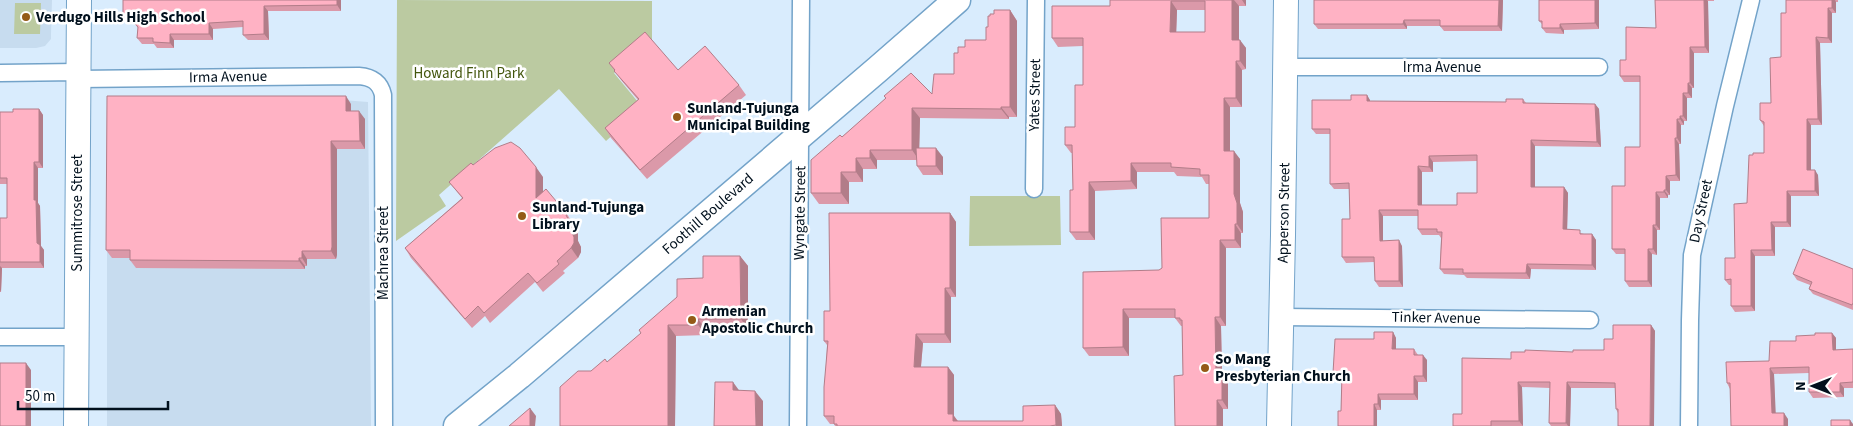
<svg xmlns="http://www.w3.org/2000/svg" width="1853" height="426" font-family="'Source Sans 3',sans-serif">
	<style>
		.built { fill: #c7dcef }
		.green { fill: #bbcaa1 }
		.lines { fill: none; stroke-linecap: round; stroke-linejoin: round }
		.street-casing { stroke: #73a3c9; stroke-width: 19 }
		.secondary-casing { stroke: #73a3c9; stroke-width: 26 }
		.primary-casing { stroke: #73a3c9; stroke-width: 29 }
		.street { stroke: #fff; stroke-width: 16 }
		.secondary { stroke: #fff; stroke-width: 24 }
		.primary { stroke: #fff; stroke-width: 26 }
		.wall { fill: #db99a9; fill-rule: evenodd }
		.shaded-wall { fill: #b27d89 }
		.building { fill: #ffb2c4; stroke: #b27d89; fill-rule: evenodd }
		.poi-dot { fill: #945a17; stroke: #fff; stroke-width: 2 }
		.labels { text-anchor: middle; dominant-baseline: central; stroke-width: 5; stroke-linejoin: round; paint-order: stroke }
		.poi-label { font-size: 15px; font-weight: bold; fill: #01101d; stroke: #fff; text-anchor: start }
		.street-label { font-size: 15px; fill: #01101d; stroke: #fff }
		.park-label { font-size: 15px; fill: #43560d; stroke: #fff }
	</style>
	<rect width="100%" height="100%" fill="#d9ecfd"/>
	<path class="built" d="M0,0H52L51,34V39L45,46L36,48H0Z
		M107,99H330L368,102L371,426H107Z"/>
	<path class="green" d="M397,0L652,1V39L614,73L643,108L606,141L559,89L439,195L446,206L396,241Z
		M15,3H41L40,34H14Z
		M970,196H1060L1061,245L969,246Z"/>
	<g class="lines">
		<g class="street-casing">
			<path id="street" d="M1286,67H1599
				M0,73L78,72
				M78,79L359,76C372,77 380,82 383,95L384,426
				M1034,189L1036,0
				M1281,317L1590,320
				M0,337H77
				M798,426L801,0
				M1689,426L1690,320L1692,255L1725,106L1751,0"/>
		</g>
		<g class="secondary-casing">
			<path id="secondary" d="M76,426L79,0
				M1279,426L1283,235L1286,0"/>
		</g>
		<g class="primary-casing">
			<path id="primary" d="M457,426L519,376L878,69L957,0"/>
		</g>
		<use href="#street" class="street"/>
		<use href="#secondary" class="secondary"/>
		<use href="#primary" class="primary"/>
	</g>
	<path class="wall" d="M123,0H341V11H268L269,40H248L243,35V27L213,29V40H174V48H157L154,44H142L137,38L138,28L134,23H127L123,17Z
		M1110,0H1246V6H1239V40L1246,48V69L1242,70V107H1230V151L1240,159V203L1243,212V233H1241V248H1226V326H1221L1222,374L1228,382V409H1223V426H1175L1183,375L1182,326H1181L1175,318H1129V356H1089L1083,348L1162,268L1209,218V184H1206L1202,177L1177,176L1174,172H1137V189L1095,191V240H1076L1070,232L1073,190L1072,153H1071L1065,145L1075,127L1083,85V46L1058,47L1052,38L1110,6ZM1177,10H1205V32H1176Z
		M1314,0H1503L1502,31H1444L1440,26H1407V29H1318L1314,24Z
		M1599,0V29L1564,30V34L1546,33L1542,28V24L1539,21Z
		M1655,0H1714V1H1708L1709,53H1694V88H1692V98H1687V121H1684V125H1681V144H1679L1680,181H1670V195H1668V198H1660V230H1657V255L1652,254V287H1629L1625,281V254H1616L1612,249L1625,186L1640,147V82H1624L1620,76L1626,60L1656,28Z
		M1786,0H1838V2H1836V13H1832V43H1820L1822,125H1811V170L1818,175L1819,196H1791V227H1775V256H1755V311L1735,312L1731,306V285H1729L1725,280L1735,258L1747,203L1753,155L1764,153V126L1760,120L1771,103L1781,57L1786,13Z
		M1010,10L1017,21V117H1009V119L920,118L919,148L943,157V175H923L917,166V160H877V169H863V182H849V204H819L811,193L842,137L886,99L884,96L932,94L954,74L958,53L965,47L986,40L990,16L994,14Z
		M609,63L678,70L739,85L746,95L647,179L611,138L605,128L638,100L621,80Z
		M1367,95L1370,101L1506,102L1523,99L1526,103L1595,104L1599,109L1601,147L1535,146V187H1564L1568,193L1567,229L1584,234H1592L1596,240V270L1531,269L1530,279L1467,278L1464,275L1444,274L1440,269L1441,238L1439,235H1422L1418,229V216H1383V241L1402,246L1403,287H1379L1375,281L1374,262L1346,263L1342,257L1350,219L1349,189H1334L1330,184V134H1316L1312,129L1351,100ZM1477,161V193L1457,205H1422V172H1433V162Z
		M351,104V111L365,119V149H337V255L336,259H307V266H305V269L136,268L130,260V258H112L106,250Z
		M39,109L43,115V168H38V203L40,206L41,246L44,250V268H2L1,292H0V218H7V184H0V112H13Z
		M473,165L543,177V192L567,214L573,224H572L578,234V241L581,247V252L578,258L563,271L565,273L543,292L535,282L490,323L485,316L472,328L411,258L405,248L462,198L449,182Z
		M950,213L956,222V297H951V343H923L921,367H948L954,375V416L958,421H1023L1055,405L1061,414L1062,426H835L834,424H830L824,416L827,345L824,341L830,311Z
		M740,256L748,266V329L706,330V335L676,336L675,426H560L591,371L607,362Z
		M1853,269V310L1813,294L1809,289L1810,285L1797,280L1793,274Z
		M1651,325L1655,331L1618,413L1616,409L1615,388H1571L1570,426H1551L1549,423L1550,388L1522,387L1523,426H1453L1462,414L1511,359L1573,352L1604,350L1613,339Z
		M1393,332L1396,338V349H1414L1418,355L1427,360V382H1418V400H1381V410H1377V426L1341,411L1342,379H1337L1333,373L1374,339Z
		M1832,333L1836,338V350L1853,349V388H1844V397L1813,398L1809,392V373L1774,374L1775,413L1788,419L1731,417L1730,389L1727,383L1769,361L1796,341L1815,335Z"/>
	<path class="shaded-wall" d="M337,0H341V11L337,5Z
		M1232,0H1234L1239,6V49L1232,40Z
		M1242,0H1246V6Z
		M1499,0H1503L1502,31L1498,26Z
		M1595,0H1599V29L1595,23Z
		M1704,0H1707L1708,1L1709,53L1705,47Z
		M1832,0H1835L1836,2V13L1832,8Z
		M1171,1L1177,10L1176,40L1170,32Z
		M264,6L268,11L269,40L264,34Z
		M1828,8L1832,13V43L1828,38Z
		M1010,10L1017,21V117L1010,107Z
		M1404,20L1407,26V29L1403,24Z
		M209,23L213,29V40L209,34Z
		M1560,24L1564,30V34L1560,28Z
		M170,34L174,40V48L170,43Z
		M1816,37L1820,43L1822,125L1818,119Z
		M1240,40L1246,48V69L1240,61Z
		M1690,47L1694,53V88L1690,83Z
		M1236,61L1242,70V107L1236,98Z
		M1688,83L1692,88V98L1688,93Z
		M1683,93L1687,98V121L1683,116Z
		M1367,95L1370,100V107L1367,101Z
		M346,96L351,104V118L346,111Z
		M1224,98L1230,107V160L1224,151Z
		M1595,104L1599,109L1601,147L1597,142Z
		M1001,107L1009,117V119L1001,109Z
		M912,108L920,118L919,160L912,150Z
		M39,109L43,115V168L39,162Z
		M359,111L365,119V149L360,141Z
		M1680,116L1684,121V125L1680,119Z
		M1677,119L1681,125V144L1677,138Z
		M1807,119L1811,125V175L1807,170Z
		M1675,138L1679,144L1680,181L1676,175Z
		M1531,140L1535,146V193L1531,187Z
		M331,141L337,149V255L336,259L331,251Z
		M936,148L943,157V175L936,166Z
		M870,150L877,160V169L870,158Z
		M1234,151L1240,159V203L1243,212V233L1237,224L1234,194Z
		M1429,156L1433,162V172L1429,167Z
		M856,158L863,169V182L856,172Z
		M34,162L38,168V203L40,206L41,246L44,250V268L40,262L37,243L34,200Z
		M1131,163L1137,172V189L1131,181Z
		M1418,166L1422,172V211L1418,205Z
		M536,167L543,177V207L536,198Z
		M1815,170L1818,175L1819,196L1815,191Z
		M841,172L849,182V204L841,193Z
		M1666,176L1670,181V195L1666,190Z
		M1089,182L1095,191V240L1089,232Z
		M1564,187L1568,193L1567,235L1563,229Z
		M1664,190L1668,195V198L1664,192Z
		M1787,191L1791,196V227L1787,222Z
		M1656,192L1660,198V230L1656,225Z
		M1379,210L1383,216V246L1380,241Z
		M950,213L956,222V297L950,288Z
		M566,215L578,234V241L581,247V252L578,258L571,248V231Z
		M1771,222L1775,227V256L1772,250Z
		M1235,224L1241,233V248L1235,240Z
		M1653,225L1657,230V255L1653,249Z
		M1592,234L1596,240V270L1592,265Z
		M1220,240L1226,248V326L1220,317Z
		M1399,240L1402,246L1403,287L1399,281Z
		M1648,249L1652,254V287L1648,281Z
		M1751,250L1755,256V311L1751,306Z
		M302,251L307,259V266L302,258Z
		M740,256L748,266V329L741,319Z
		M299,258L305,266V269L299,261Z
		M1527,264L1531,269L1530,279L1526,273Z
		M0,266L2,268L1,292L0,290Z
		M945,288L951,297V343L945,334Z
		M1123,309L1129,318V356L1123,347Z
		M1215,317L1221,326L1222,374L1228,382V409L1222,400L1216,374Z
		M698,319L706,330V335L698,325Z
		M668,325L676,336L675,426H668Z
		M1651,325L1655,331L1654,426H1650Z
		M1393,332L1396,338V355L1392,349Z
		M1832,333L1836,338V355L1833,350Z
		M916,334L923,343L920,376L914,367Z
		M1423,355L1427,360V382L1423,376Z
		M26,363L31,370V426H26Z
		M948,367L954,375V416L959,423L956,426L948,414Z
		M1770,368L1774,374L1776,419L1772,413Z
		M1414,376L1418,382V400L1414,394Z
		M733,382L741,393L733,390Z
		M1518,382L1522,387L1523,426L1519,421Z
		M1567,382L1571,388L1570,426H1568L1566,423Z
		M1840,383L1844,388V397L1840,392Z
		M755,391L763,401V426H756Z
		M1378,394L1381,400V410L1378,404Z
		M1217,400L1223,409V426H1217Z
		M1374,404L1377,410V426H1374Z
		M1055,405L1061,414L1062,426H1056V425Z
		M530,408L536,416L535,426H530Z
		M1784,413L1788,419V426H1784Z
		M1850,420L1853,424V426H1850Z"/>
	<path class="building" d="M123,0H337V5L264,6V34L243,35V21L209,23V34H170V43L153,42V38H137L138,27L130,17H123Z
		M1110,0H1232V40H1240V61H1236V98H1224V151H1234V194L1237,203V224H1235V240H1220V317H1215L1216,374H1222V400H1217V426H1175L1174,376L1183,375L1182,320H1180V318H1175V309H1123V347L1083,348V272L1159,270L1162,268L1161,218H1209V175H1200V169L1171,167V163H1131V181L1089,182V232H1070V190H1073L1072,145H1065V127H1075V85H1083V38H1052V6H1110ZM1171,1H1205V32H1170Z
		M1314,0H1499L1498,26H1440V20H1404L1403,24H1314Z
		M1539,0H1595V23L1560,24V28H1542V21H1539Z
		M1655,0H1704L1705,47H1690V83H1688V93H1683V116H1680V119H1677V138H1675L1676,175L1666,176V190H1664V192H1656V225H1653V249H1648V281H1625V249H1612V186H1625V147H1640V76H1620V60H1626V27L1656,28Z
		M1786,0H1832V8H1828V38L1816,37L1818,119H1807V170H1815V191H1787V222H1771L1772,250H1751V306H1731V279L1725,280V258H1735L1734,204L1747,203L1749,155H1753V153H1764V122L1760,120V103H1771L1770,58L1781,57V13H1786Z
		M994,10H1010V107H1001V109L912,108V150H870V158H856V172H841V193H811V160L840,135L842,137L886,98L884,96L911,73L932,94L934,74H954V53H958V47H965V40H986V27H988V16H990V14H994Z
		M645,32L678,70L705,46L739,85L640,170L605,128L639,99L614,71L615,70L609,63Z
		M1351,95H1367V101L1506,102V99H1523V103L1595,104L1597,142L1531,140V187H1564L1563,229L1580,230V234H1592V265L1527,264L1526,273H1463V269H1440L1442,232H1437V229H1418V210H1379L1380,241L1399,240V281H1375L1374,257H1342V219H1350L1349,183L1330,184V129H1312V100H1351ZM1477,155V193H1457V205H1418V166L1429,167V156Z
		M107,96H346V111H359L360,141H331L332,247L331,251H302V258H299V261L130,260V250H106Z
		M13,109H39V162H34V200H36L37,243L40,245V262H0V218H7V178H0V112H13Z
		M511,142L520,148L536,167V198L546,189L567,214L566,215L571,225V231L574,237V243L571,248L557,261L559,264L537,283L528,273L484,313L478,306L465,319L405,248L463,198L449,182L471,163L473,165L495,148Z
		M916,148H936V166H917Z
		M829,213H950V288H945V334H916L914,367H948V414H953V421H1023V406L1055,405L1056,425L1050,426H837V424H834V416H824V387L828,341H824V311H830Z
		M1803,249L1853,269V303L1852,305L1809,289L1812,282L1793,274Z
		M703,256H740L741,319H698V325H668V426H560V387L578,371H591L605,359L607,362L641,333L639,330L677,297V279L703,278Z
		M1613,325H1651L1650,426H1618V409H1616L1615,383L1567,382L1566,423H1549L1550,382H1518L1519,421H1491V426H1453V414H1462V358L1511,359V352H1525V350L1573,352V350H1604V339H1613Z
		M1374,332H1393L1392,349H1414V355H1423V376H1414V394H1378V404H1374V426H1338V411H1341L1342,374L1333,373L1335,339H1374Z
		M1815,333H1832L1833,350L1853,349V382L1840,383V392H1809V367L1770,368L1772,413H1784V426H1731L1730,383H1727L1726,362L1769,361L1770,341H1796V336L1815,335Z
		M0,363H26V426H0Z
		M715,382H733V390L755,391L756,426H714Z
		M530,408V426H509Z
		M1831,420H1850V426H1831Z"/>
	<g class="poi-dot">
		<circle cx="26" cy="17" r="5"/>
		<circle cx="677" cy="117" r="5"/>
		<circle cx="522" cy="216" r="5"/>
		<circle cx="692" cy="320" r="5"/>
		<circle cx="1205" cy="368" r="5"/>
	</g>
	<g class="labels">
		<g class="poi-label">
			<text x="36" y="17">Verdugo Hills High School</text>
			<text x="687" y="108">Sunland-Tujunga<tspan x="687" dy="17">Municipal Building</tspan></text>
			<text x="532" y="207">Sunland-Tujunga<tspan x="532" dy="17">Library</tspan></text>
			<text x="702" y="311">Armenian<tspan x="702" dy="17">Apostolic Church</tspan></text>
			<text x="1215" y="359">So Mang<tspan x="1215" dy="17">Presbyterian Church</tspan></text>
		</g>
		<g class="street-label">
			<text x="1442" y="67">Irma Avenue</text>
			<text transform="translate(228 77) rotate(-1)">Irma Avenue</text>
			<text transform="translate(1035 95) rotate(-89)">Yates Street</text>
			<text transform="translate(1701 211) rotate(-78)">Day Street</text>
			<text transform="translate(77 213) rotate(-90)">Summitrose Street</text>
			<text transform="translate(800 213) rotate(-89)">Wyngate Street</text>
			<text transform="translate(1284 213) rotate(-89)">Apperson Street</text>
			<text transform="translate(708 214) rotate(-41)">Foothill Boulevard</text>
			<text transform="translate(383 253) rotate(-90)">Machrea Street</text>
			<text transform="translate(1436 318) rotate(1)">Tinker Avenue</text>
		</g>
		<g class="park-label">
			<text x="469" y="73">Howard Finn Park</text>
		</g>
	</g>
	<g transform="translate(1813 386) rotate(270)" stroke="#ffffff" stroke-width="4" paint-order="stroke">
	<path d="M0-4L9 19L0 12L-9 19Z" fill="#01101d"/>
	<text y="-8" font-size="14" font-weight="bold" text-anchor="middle" fill="#01101d">N</text>
	</g>
	<path d="M18 401v8h150v-8" fill="none" stroke="#01101d" stroke-width="2.5"/>
	<text x="25" y="401" font-size="15" fill="#01101d" stroke="#ffffff" stroke-width="4" paint-order="stroke">50 m</text>
</svg>
